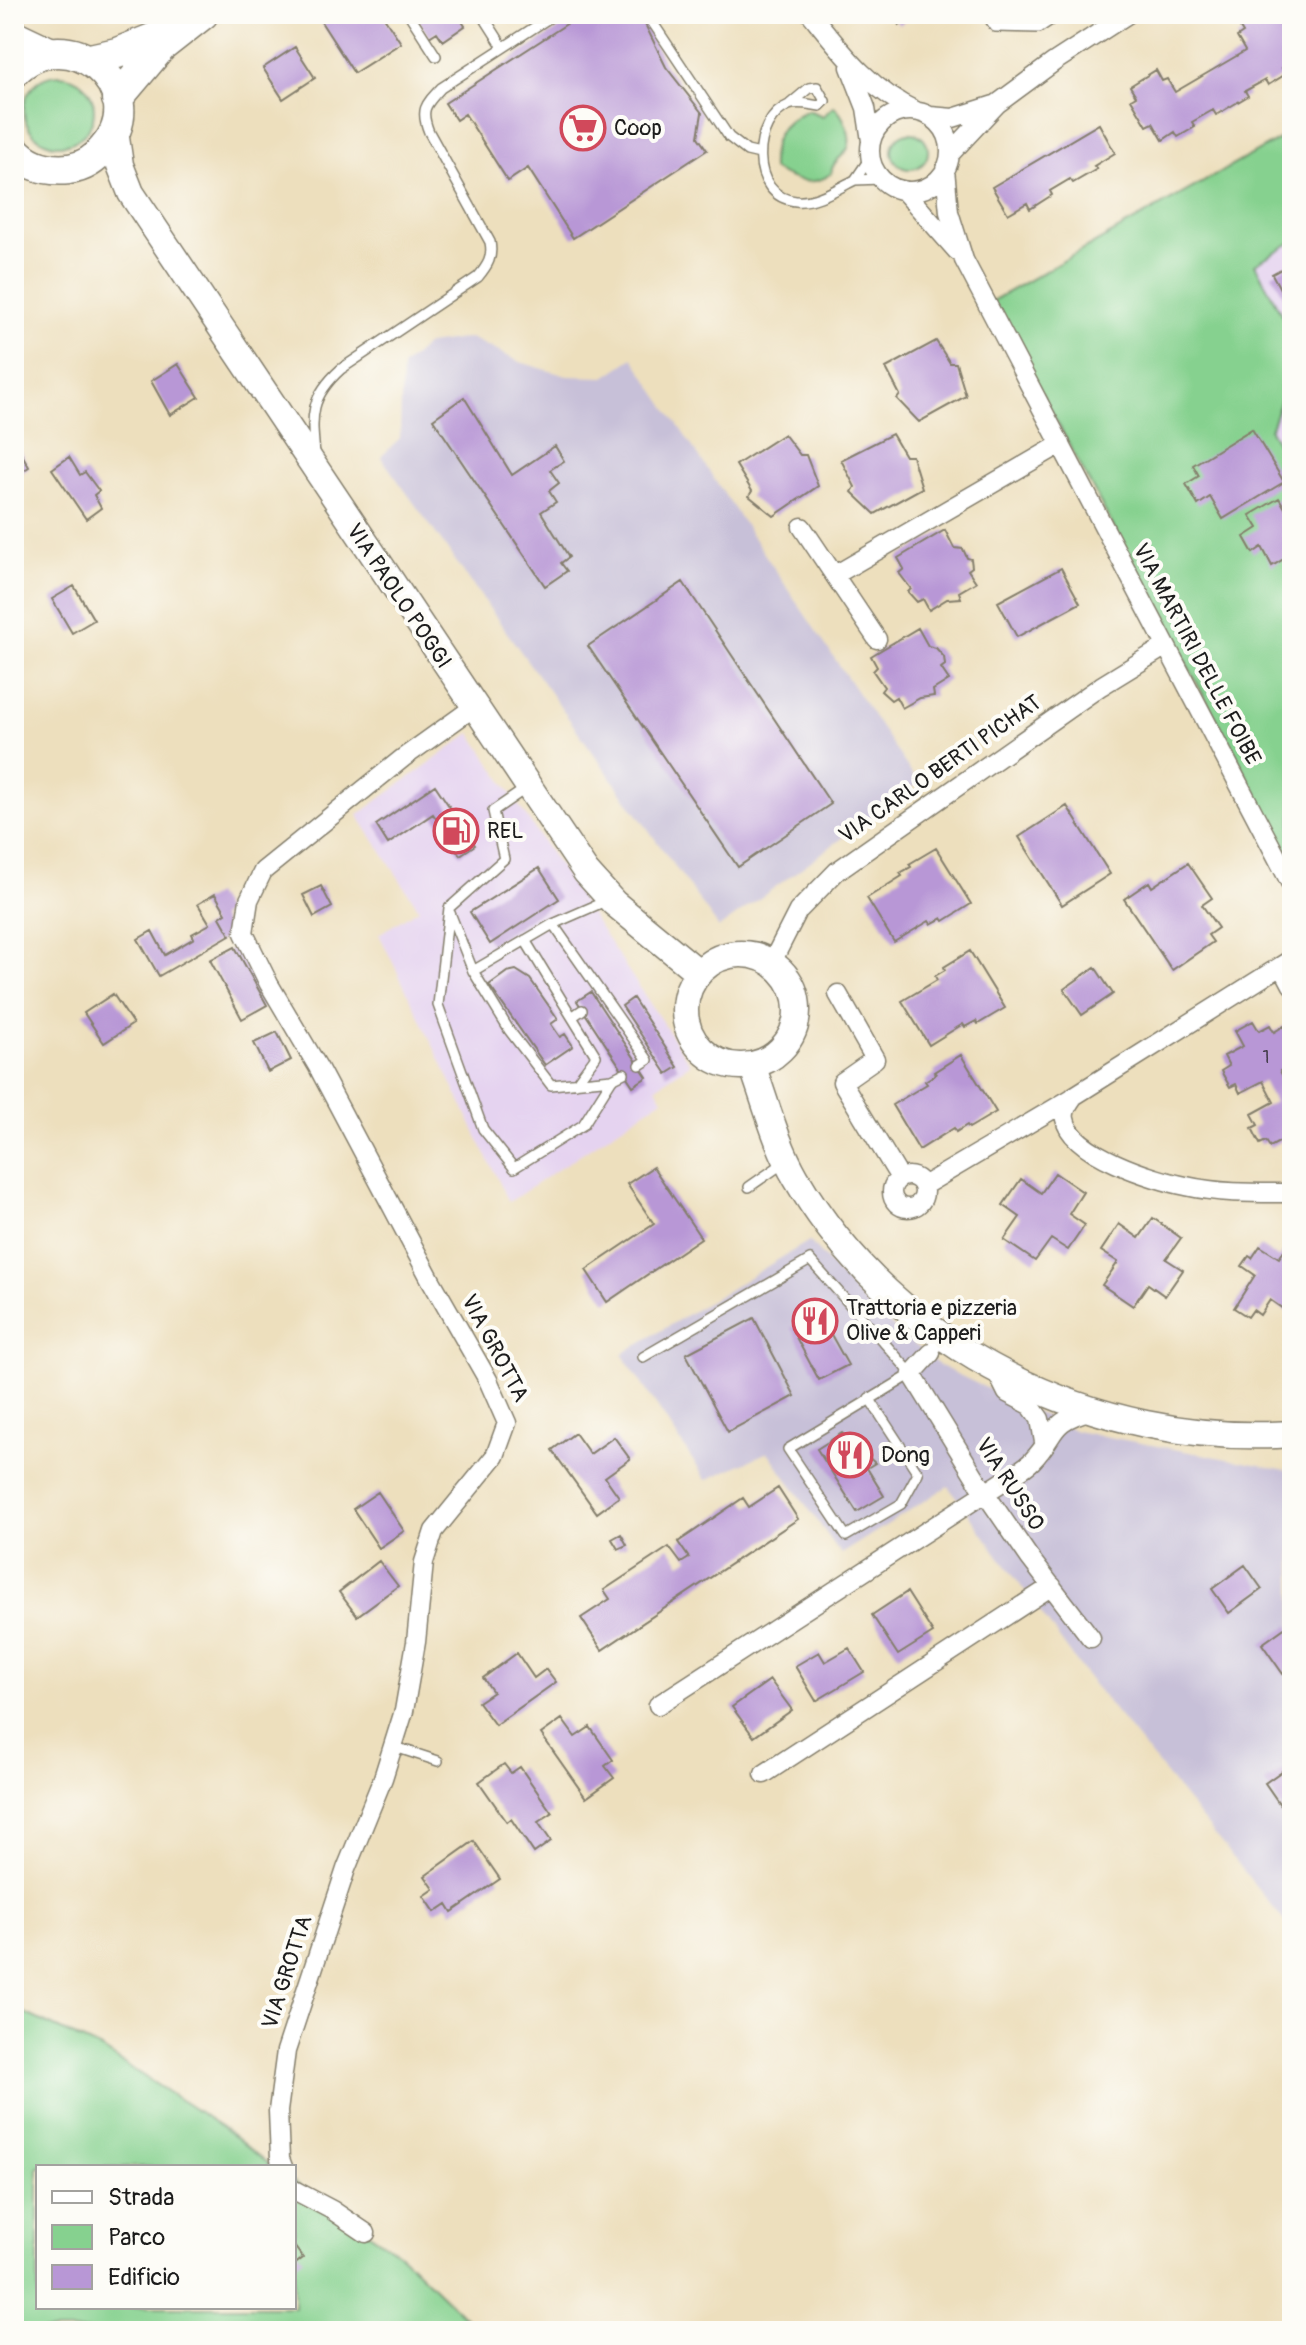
<svg xmlns="http://www.w3.org/2000/svg" width="1306" height="2345" font-family="Pangolin,sans-serif">
	<style>
		.built { fill: #e5d3f0 }
		.industrial { fill: #c7c0d8 }
		.green { fill: #86d18f; stroke: #517656; stroke-width: 2 }
		.building { fill: #b897d6 }
		.lines { fill: none; stroke-linecap: round; stroke-linejoin: round }
		.service-casing { stroke: #847e6c; stroke-width: 12 }
		.minor-casing { stroke: #847e6c; stroke-width: 21 }
		.secondary-casing { stroke: #847e6c; stroke-width: 29 }
		.primary-casing { stroke: #847e6c; stroke-width: 33 }
		.service { stroke: #fff; stroke-width: 9 }
		.minor { stroke: #fff; stroke-width: 18 }
		.secondary { stroke: #fff; stroke-width: 26 }
		.primary { stroke: #fff; stroke-width: 30 }
		.labels { text-anchor: middle; dominant-baseline: central; stroke-width: 8; stroke-linejoin: round; paint-order: stroke }
		.number-label { font-size: 18px; fill: #433b4a }
		.poi-label { font-size: 22px; fill: #1c1c1c; stroke: #fdfcf7; text-anchor: start }
		.street-label { font-size: 22px; fill: #1c1c1c; stroke: #fdfcf7 }
	</style>
	<rect width="100%" height="100%" fill="#fdfcf7"/>
	<filter id="ink" filterUnits="userSpaceOnUse"><feTurbulence type="fractalNoise" baseFrequency=".0125" numOctaves="2"/><feDisplacementMap in="SourceGraphic" scale="16" xChannelSelector="R" yChannelSelector="G"/><feConvolveMatrix kernelMatrix="1 2 1 2 8 2 1 2 1" color-interpolation-filters="sRGB"/></filter>
	<filter id="wash" filterUnits="userSpaceOnUse"><feTurbulence type="fractalNoise" baseFrequency=".006" numOctaves="4" result="noise"/><feDisplacementMap in="SourceGraphic" scale="32" xChannelSelector="R" yChannelSelector="G"/><feGaussianBlur stdDeviation="1.8" result="paint"/><feColorMatrix in="noise" values="0 0 0 0 0 0 0 0 0 0 0 0 0 0 0 0 0 1.4 0 .05"/><feComposite in="paint" operator="in"/></filter>
	<g filter="url(#wash)">
		<rect width="100%" height="100%" fill="#eddfbd"/>
		<path class="built" d="M1292,242V334L1255,263Z
			M1292,370V467L1270,430Z
			M471,733L690,1064L656,1087L663,1099L509,1202L379,934L419,909L358,815Z"/>
		<path class="industrial" d="M470,338L520,362L567,376L605,377L633,358L918,783L719,928L381,457L400,438L402,367L428,344Z
			M809,1241L866,1305L940,1366L1076,1431L1292,1471V1931L1085,1674L948,1486L841,1554L768,1452L706,1480L622,1354Z"/>
		<path class="green" d="M24 110a35 35 0 1 1 70 0a35 35 0 1 1-70 0Z
			M834,106C843,114 853,136 848,148C843,158 832,160 831,174C812,188 791,180 772,169C771,138 779,123 808,110L823,116Z
			M1292,132V242L1255,264L1292,334V370L1270,430L1292,467V860L992,301Z
			M892 151a18 18 0 1 1 36 0a18 18 0 1 1-36 0Z
			M14,2008L101,2049L222,2127L272,2167H38V2307H294V2182L400,2254L479,2331H14Z"/>
		<g id="blocks">
			<path class="building" d="M316,14H382L401,43L354,73Z
				M415,14H464L459,17L465,26L443,41L437,32L429,37Z
				M582,14L641,16L666,67L702,113L698,137L707,150L573,238L528,168L508,181L465,114L456,120L445,103Z
				M891,14H915L899,25Z
				M1253,14H1267L1271,20L1276,17L1290,42L1285,45L1292,56V62L1282,68L1286,74L1268,85L1265,80L1245,91L1248,96L1216,115L1213,110L1192,122L1195,127L1178,137L1175,132L1163,140L1153,123L1147,126L1131,99L1136,96L1130,86L1156,70L1162,81L1167,79L1175,92L1245,51L1237,37L1243,33L1237,23Z
				M295,47L315,78L283,99L263,68Z
				M1099,124L1115,153L1094,166L1097,169L1073,183L1070,179L1050,191L1052,195L1030,209L1027,203L1008,214L992,187Z
				M1292,263V311L1272,274Z
				M936,341L950,363H956L966,396L919,422L897,399L900,395L886,368Z
				M178,364L199,397L170,415L151,381Z
				M464,397L512,475L555,446L564,461L550,470L559,483L549,491L556,502L541,512L569,557L561,563L567,571L545,586L433,419Z
				M1252,429L1284,482L1223,519L1210,497L1198,505L1186,484L1199,476L1193,465Z
				M784,434L800,455H806L818,486L774,516L749,496L752,491L736,465Z
				M892,434L905,456H912L922,488L875,514L852,492L855,487L841,460Z
				M19,449L29,467L18,474L14,473V452Z
				M69,457L80,475L85,472L99,491L94,495L101,508L86,519L52,469Z
				M1279,498L1292,520V554L1272,566L1262,547L1253,553L1244,537L1258,528L1250,515Z
				M945,530L954,548L963,549L967,558L971,559L972,567L968,570L976,582L959,592L961,598L947,599L929,610L923,599L917,602L908,592L911,589L899,573L904,569L898,558Z
				M1061,568L1080,603L1017,637L998,602Z
				M683,582L831,804L738,867L588,646Z
				M74,586L94,620L72,633L52,599Z
				M918,628L928,646L936,648L944,657L945,665L941,668L949,680L933,690L934,696L920,698L902,708L896,697L891,700L881,691L884,687L873,671L877,667L871,656Z
				M435,785L475,845L460,855L433,814L388,844L376,825Z
				M1067,806L1110,874L1062,905L1019,837Z
				M936,848L971,904L944,921L942,918L931,924L929,921L894,942L867,898L902,876L900,873L911,867L909,864Z
				M1188,863L1212,898L1202,905L1218,928L1208,935L1213,942L1172,970L1124,899L1149,882L1152,887Z
				M539,868L559,899L490,944L470,912Z
				M321,886L332,907L314,917L303,895Z
				M215,894L226,913L220,917L230,935L159,976L138,939L152,931L165,955L194,938L192,934L210,924L198,904Z
				M235,947L267,1005L242,1019L210,960Z
				M970,951L1005,1008L978,1024L976,1021L965,1027L963,1024L929,1045L902,1001L937,980L935,976L945,970L944,967Z
				M1095,967L1113,994L1082,1015L1064,989Z
				M516,970L530,979L558,1019L551,1024L560,1037L565,1034L573,1046L545,1065L489,985L507,972Z
				M591,992L647,1077L633,1086L577,1001Z
				M113,994L133,1024L104,1043L84,1013Z
				M633,998L678,1067L667,1074L622,1006Z
				M1253,1021L1259,1031L1270,1025L1274,1032L1284,1026L1292,1038V1064L1280,1071L1292,1094V1140L1290,1136L1270,1147L1266,1141L1260,1144L1252,1128L1258,1125L1252,1114L1274,1102L1263,1081L1240,1093L1236,1084L1230,1087L1221,1071L1229,1066L1224,1056L1243,1046L1235,1031Z
				M277,1032L291,1060L268,1072L254,1043Z
				M961,1055L996,1112L969,1128L967,1125L956,1132L954,1128L919,1150L892,1105L927,1084L925,1081L936,1074L934,1072Z
				M653,1167L701,1238L607,1302L586,1270L654,1224L627,1184Z
				M1055,1173L1083,1192L1069,1214L1085,1225L1068,1250L1051,1239L1035,1261L1004,1240L1020,1217L1003,1205L1021,1179L1041,1193Z
				M1153,1218L1181,1238L1166,1259L1183,1270L1165,1296L1148,1284L1133,1306L1102,1285L1118,1262L1101,1251L1119,1224L1139,1238Z
				M1289,1244L1292,1246V1315L1270,1300L1260,1315L1253,1310L1248,1317L1234,1308L1255,1275L1242,1266L1249,1256L1252,1258L1260,1246L1279,1258Z
				M819,1313L848,1365L819,1380L791,1328Z
				M754,1318L795,1396L728,1432L686,1354Z
				M575,1433L590,1454L614,1437L630,1459L605,1477L619,1497L597,1513L552,1450Z
				M842,1433L875,1463L867,1468L884,1496L857,1512L817,1449Z
				M778,1488L798,1519L602,1650L581,1618L610,1599L604,1590L669,1547L681,1563L689,1558L678,1542L743,1498L749,1507Z
				M378,1492L404,1531L379,1548L353,1509Z
				M621,1534L627,1545L618,1549L612,1539Z
				M379,1561L398,1586L357,1616L339,1592Z
				M1245,1565L1262,1589L1229,1613L1212,1589Z
				M907,1592L933,1633L898,1655L872,1615Z
				M1290,1624L1292,1667L1283,1674L1262,1644Z
				M849,1648L864,1672L816,1701L795,1666L819,1652L825,1662Z
				M517,1653L534,1678L546,1669L556,1682L495,1725L478,1702L493,1692L483,1678Z
				M770,1680L792,1710L754,1737L732,1707Z
				M562,1719L575,1737L590,1727L613,1760L605,1766L614,1778L586,1798L541,1734Z
				M504,1764L511,1773L520,1767L552,1813L538,1822L551,1841L534,1853L511,1819L507,1822L479,1782Z
				M1292,1764V1822L1265,1783Z
				M474,1841L500,1879L452,1912L447,1904L435,1912L424,1896L434,1889L425,1876Z
				M294,2246L303,2258L294,2265Z"/>
		</g>
	</g>
	<g filter="url(#ink)">
		<use href="#blocks" fill-opacity="0" stroke="#847e6c" stroke-width="2"/>
		<g class="lines">
			<g class="service-casing">
				<path id="service" d="M409,14L436,56
					M482,14L503,47
					M647,14L729,137L747,151L760,154
					M986,14L995,27L1039,28L1060,14
					M1103,14L1110,24
					M790,104L809,88L817,87L825,101L820,106C811,105 798,101 789,105C751,120 749,197 796,201C816,203 838,188 855,180
					M870,158L855,180L881,179
					M315,454C311,415 310,397 341,369L478,277C488,265 493,257 490,242L429,132C420,110 425,105 441,88L555,14
					M525,789L493,811L504,859L449,908L438,1005L483,1129L514,1168L583,1125L612,1079L624,1073
					M608,900L553,924L648,1060L640,1065
					M450,913L473,971L553,924
					M525,940L572,1017
					M473,971L509,1030L551,1085L612,1079
					M576,1083L596,1056L572,1017L582,1010
					M749,1187L785,1162
					M643,1357L810,1260L912,1374L788,1449L846,1536L901,1504L918,1473L869,1398
					M392,1746L438,1761"/>
			</g>
			<g class="minor-casing">
				<path id="minor" d="M811,14C841,51 871,91 916,111
					M850,67L866,108L871,141
					M870 151a40 40 0 1 1 80 0a40 40 0 1 1-80 0Z
					M930,116L953,118L994,105
					M950,154L997,104L1054,62L1128,14
					M945,169L949,212L964,260L1292,886
					M903,190L957,251
					M802,527L877,639
					M835,575L1061,444
					M1292,959L1074,1096C1069,1103 1063,1110 1065,1119C1071,1154 1155,1180 1186,1186C1221,1194 1257,1193 1292,1193
					M772,962L798,911L837,871L1101,686L1166,646
					M1282,966L1292,985
					M838,994L875,1059L842,1082L900,1178
					M892 1192a16 16 0 1 1 32 0a16 16 0 1 1-32 0Z
					M923,1186L1072,1098
					M931,1353L912,1374L985,1493L1029,1557L1091,1638
					M995,1369L1007,1393L1030,1405L1040,1419L1044,1442
					M658,1705L1007,1479C1015,1473 1025,1468 1032,1461C1059,1433 1047,1422 1092,1410
					M764,1774L1052,1586
					M283,2167L280,2159L278,2111L286,2051L346,1869L383,1778L404,1711L416,1642L424,1562L434,1531L495,1456L507,1423L488,1380L432,1282L318,1067L269,984L244,933L249,900L263,871L403,758L474,707
					M294,2190L332,2210L366,2233"/>
			</g>
			<g class="secondary-casing">
				<path id="secondary" d="M14,33L52,51
					M115,131L120,165L131,193L586,872L614,903L698,972
					M685 1010a56 56 0 1 1 112 0a56 56 0 1 1-112 0Z
					M752,1065C766,1103 776,1144 796,1178C895,1349 1096,1448 1292,1434"/>
			</g>
			<g class="primary-casing">
				<path id="primary" d="M90,59L117,53L167,33
					M14,72C69,16 153,90 105,147C96,159 84,167 69,169C48,171 28,166 14,149
					M117,99L161,47L203,14"/>
			</g>
			<use href="#service" class="service"/>
			<use href="#minor" class="minor"/>
			<use href="#secondary" class="secondary"/>
			<use href="#primary" class="primary"/>
		</g>
	</g>
	<defs>
		<g id="supermarket-ring" transform="scale(2.3)"><circle r="9.5" fill="#fdfcf7" stroke="#d1495b" stroke-width="1.5"/><path d="M-6-5.5h2.5l.6 2H6L4.5 2H-2.5L-4.4-4H-6ZM-1.5 3.2a1.3 1.3 0 1 0 .1 0ZM3 3.2a1.3 1.3 0 1 0 .1 0Z" fill="#d1495b"/></g>
		<g id="fuel-ring" transform="scale(2.3)"><circle r="9.5" fill="#fdfcf7" stroke="#d1495b" stroke-width="1.5"/><path d="M-5.5-6h7V0h2V4h1.3V-2.5L3-4.5l.8-.8L6-3V5H2.5V1h-1V6h-7ZM-4.2-4.7v3.2H.2V-4.7Z" fill="#d1495b"/></g>
		<g id="restaurant-ring" transform="scale(2.3)"><circle r="9.5" fill="#fdfcf7" stroke="#d1495b" stroke-width="1.5"/><path d="M-5-6h1v4h1v-4h1v4h1v-4h1v5L-1.5 .5V6h-2V.5L-5-1ZM5-6V6H3V1.5H1.5Q1.5-4 5-6Z" fill="#d1495b"/></g>
	</defs>
	<g fill-rule="evenodd">
		<use href="#supermarket-ring" x="583" y="128"/>
		<use href="#fuel-ring" x="456" y="831"/>
		<use href="#restaurant-ring" x="815" y="1321"/>
		<use href="#restaurant-ring" x="850" y="1455"/>
	</g>
	<g class="labels">
		<g class="number-label">
			<text x="1266" y="1057">1</text>
		</g>
		<g class="poi-label">
			<text x="614" y="128">Coop</text>
			<text x="487" y="831">REL</text>
			<text x="846" y="1308">Trattoria e pizzeria<tspan x="846" dy="25">Olive &amp; Capperi</tspan></text>
			<text x="881" y="1455">Dong</text>
		</g>
		<g class="street-label">
			<text transform="translate(399 596) rotate(56)">VIA PAOLO POGGI</text>
			<text transform="translate(1197 654) rotate(62)">VIA MARTIRI DELLE FOIBE</text>
			<text transform="translate(940 769) rotate(-35)">VIA CARLO BERTI PICHAT</text>
			<text transform="translate(495 1348) rotate(62)">VIA GROTTA</text>
			<text transform="translate(1010 1484) rotate(57)">VIA RUSSO</text>
			<text transform="translate(287 1972) rotate(-72)">VIA GROTTA</text>
		</g>
	</g>
	<rect width="1306" height="2345" fill="none" stroke="#fdfcf7" stroke-width="48"/>
	<rect x="36" y="2165" width="260" height="144" fill="#fdfcf7" stroke="#a3a29f" stroke-width="2"/>
	<rect x="52" y="2191" width="40" height="12" fill="#ffffff" stroke="#a3a29f" stroke-width="2"/>
	<text x="108" y="2205" font-size="24" fill="#1c1c1c">Strada</text>
	<rect x="52" y="2225" width="40" height="24" fill="#86d18f" stroke="#a3a29f" stroke-width="2"/>
	<text x="108" y="2245" font-size="24" fill="#1c1c1c">Parco</text>
	<rect x="52" y="2265" width="40" height="24" fill="#b897d6" stroke="#a3a29f" stroke-width="2"/>
	<text x="108" y="2285" font-size="24" fill="#1c1c1c">Edificio</text>
</svg>
